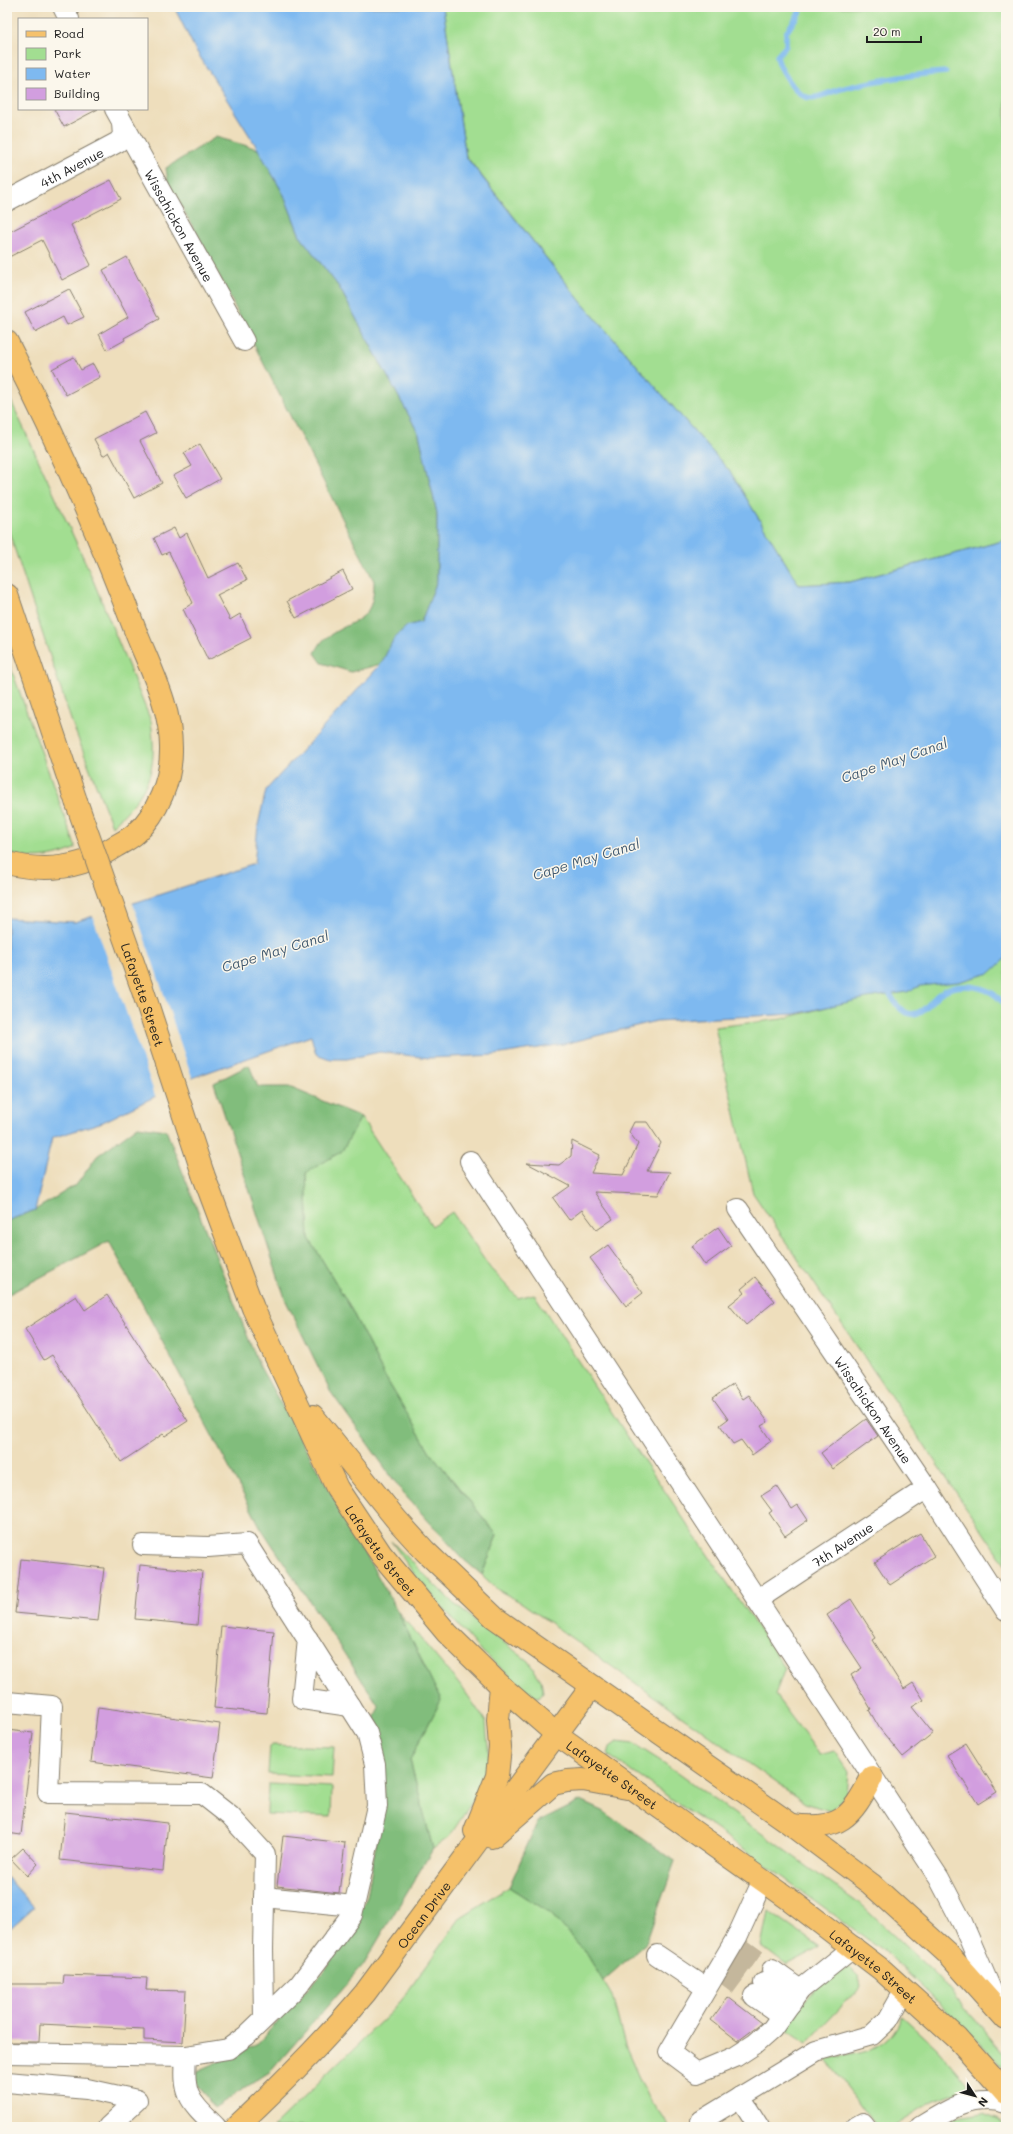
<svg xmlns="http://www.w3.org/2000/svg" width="1013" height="2134" font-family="Mali,sans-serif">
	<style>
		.green { fill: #a2de91; stroke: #5f7d56 }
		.forest { fill: #81bd7b; stroke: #4e6c4c }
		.water { fill: #7eb9f0; stroke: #4d6a86 }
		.pier { fill: #eedebc }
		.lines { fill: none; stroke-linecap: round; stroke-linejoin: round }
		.stream { stroke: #7eb9f0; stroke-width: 5.5 }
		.building { fill: #d29edf }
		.minor-tunnel { stroke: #c4b79c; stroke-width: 20; stroke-dasharray: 20 10; stroke-linecap: butt }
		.minor-casing { stroke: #857d6c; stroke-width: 22 }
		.major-casing { stroke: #857d6c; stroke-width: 24 }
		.minor { stroke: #fff; stroke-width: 20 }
		.major { stroke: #f5c16b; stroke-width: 22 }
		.major-bridge-casing { stroke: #857d6c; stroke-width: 24; stroke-linecap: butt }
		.major-bridge { stroke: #f5c16b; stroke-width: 22 }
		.labels { text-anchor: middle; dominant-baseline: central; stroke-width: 3; stroke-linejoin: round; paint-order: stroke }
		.street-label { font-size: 13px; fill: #1c1c1c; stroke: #fbf7ec }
		.water-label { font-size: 14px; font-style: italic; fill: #435b71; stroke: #fbf7ec }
	</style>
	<rect width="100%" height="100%" fill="#fbf7ec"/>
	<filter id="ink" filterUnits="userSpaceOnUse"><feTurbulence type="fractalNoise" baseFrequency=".025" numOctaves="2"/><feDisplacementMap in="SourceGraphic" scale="8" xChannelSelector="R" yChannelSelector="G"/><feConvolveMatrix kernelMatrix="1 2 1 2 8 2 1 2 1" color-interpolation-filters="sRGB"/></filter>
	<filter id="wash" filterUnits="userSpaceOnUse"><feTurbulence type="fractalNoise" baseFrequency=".012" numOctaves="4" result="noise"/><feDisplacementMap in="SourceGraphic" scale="16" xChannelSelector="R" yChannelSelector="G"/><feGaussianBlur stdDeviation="0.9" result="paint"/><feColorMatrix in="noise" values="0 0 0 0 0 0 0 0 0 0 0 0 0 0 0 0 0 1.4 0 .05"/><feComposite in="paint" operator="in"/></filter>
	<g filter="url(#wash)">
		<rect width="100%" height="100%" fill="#eedebc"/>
		<path class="green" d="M443,7H1006V540L850,582L799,585L731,473L582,303L466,156Z
			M7,392L88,568L151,721C158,771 149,792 112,826L71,720L7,526Z
			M7,657L76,848C55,858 29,862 7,852Z
			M1006,959V1566L753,1193L715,1027L782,1019Z
			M361,1117L432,1226L452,1212L490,1268L518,1298L534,1294L628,1437L785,1668L775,1695L820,1755L834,1751L848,1772L846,1795L830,1811L805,1803L522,1603L498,1590L482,1575L497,1535L430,1452L384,1375L349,1305L309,1238L306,1172L342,1151Z
			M391,1541L454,1604L528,1661L541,1680L543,1692L539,1697L532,1696L477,1647L417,1578Z
			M398,1612L464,1690L486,1722L489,1761L476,1796L449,1837L433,1849L410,1760L441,1700Z
			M617,1742L634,1744L664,1763L862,1906L935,1974L978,2023L1006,2057V2072L997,2060L889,1955L747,1851L608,1755L610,1747Z
			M270,1745L334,1747L332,1777L268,1774Z
			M268,1784L332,1787L331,1817L267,1814Z
			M509,1887L551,1914L585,1951L612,1996L625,2046L647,2096L669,2127H273L398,2005L461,1917Z
			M768,1911L820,1947L786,1965L761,1946Z
			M849,1968L859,1978L861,1986L807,2043L784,2027L821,1982Z
			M902,2016L937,2048L970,2087L933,2101L892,2127H877L826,2059C861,2052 887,2054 902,2016Z
			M983,2113L999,2119L1005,2127H942L957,2117Z"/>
		<path class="forest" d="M216,137L258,149L284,195L300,236L339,287L419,434L437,513V581L421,622C396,630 393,642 381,664L351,672L322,663L315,653C318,648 321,641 326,638C354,617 374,625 374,581L205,248L168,183L166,168Z
			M249,1065L258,1087H289L361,1117L342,1151L306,1173L309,1238L349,1305L384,1375L430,1452L497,1535L482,1575L463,1559L403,1493L330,1391L286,1301L214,1083Z
			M138,1126L166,1130L259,1365L398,1612L441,1700L410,1760L433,1849L363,1965L271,2071L214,2108L191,2074L256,2045L326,1969L367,1897L385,1789L371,1727L379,1706L261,1528L109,1241L7,1295V1221L35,1210L77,1184L97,1156Z
			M581,1801L603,1811L675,1861L646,1943L603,1981L585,1951L551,1914L509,1887L537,1823Z"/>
		<path class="water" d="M174,7H443L466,157L582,303L731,473L799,585L850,582L1006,540V958L990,973L958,982L920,986L907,992L867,998L795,1014L656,1021L564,1044L495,1055L429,1058L380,1052L347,1059H330L316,1054L311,1036L197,1076L103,1122L52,1138L35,1210L7,1221V918L75,922L254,864L258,825L266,790L381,664L394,638L407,626L421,622L437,581V513L419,434L339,287L300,236L284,195L258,149L195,49Z
			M7,1877L34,1907L7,1931Z"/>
		<path class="pier" d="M132,901L193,1080L156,1098L92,914Z"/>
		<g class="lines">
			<path class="stream" d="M801,7V10L786,33V46L777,56C778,66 795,94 806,97C817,100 829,92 841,89C875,80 910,75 946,72
				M887,989C893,999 899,1013 912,1014C924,1014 931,1000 939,994C960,980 994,985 1006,1008"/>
		</g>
		<g id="blocks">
			<path class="building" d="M54,109H98L64,127Z
				M111,180L121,199L71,225L91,265L62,280L42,240L7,258V233Z
				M127,257L159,319L124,338L125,340L107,350L99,334L128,317L103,270Z
				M69,289L84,317L67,325L63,317L35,332L25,312Z
				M74,357L81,370L93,364L100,377L66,395L52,369Z
				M145,412L156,433L140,441L162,483L134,498L109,452L103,456L94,439Z
				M200,444L220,479L186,498L173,476L192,466L184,453Z
				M174,528L179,538L187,533L208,578L238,563L247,580L217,595L230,620L240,614L251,638L208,660L183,609L193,603L169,552L162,555L154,538Z
				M343,571L352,589L296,618L287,601Z
				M634,1122H647L661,1143L647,1171L670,1172L658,1195L594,1192L613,1219L597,1230L582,1210L569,1220L553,1198L570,1186L527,1163L559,1165L571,1156L572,1141L600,1155L591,1173L623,1175L638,1144L629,1132Z
				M718,1227L731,1246L705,1265L692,1246Z
				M608,1245L643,1293L626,1306L590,1258Z
				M755,1277L775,1301L746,1325L729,1305L744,1293L741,1289Z
				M107,1295L188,1421L165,1436L163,1434L121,1462L52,1355L44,1360L25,1329L76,1296L85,1310Z
				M733,1384L743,1399L749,1395L768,1422L761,1426L771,1441L752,1455L741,1440L733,1444L720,1425L728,1419L713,1398Z
				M866,1419L878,1436L833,1469L821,1453Z
				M777,1486L792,1509L798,1505L808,1520L785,1536L769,1513L772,1511L761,1496Z
				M920,1533L934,1556L890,1585L875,1562Z
				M21,1559L104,1568L98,1621L15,1613Z
				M140,1565L202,1571L197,1625L135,1619Z
				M851,1599L876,1638L873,1640L904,1689L913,1683L924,1700L912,1707L933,1733L903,1757L880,1729L869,1710L871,1709L851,1675L862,1668L827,1615Z
				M221,1626L274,1631L267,1713L214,1708Z
				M98,1707L220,1724L213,1778L91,1762Z
				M7,1730L33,1733L21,1835L7,1833Z
				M966,1743L997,1792L978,1804L947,1755Z
				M65,1812L168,1823L163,1871L60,1860Z
				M283,1836L345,1843L339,1893L277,1886Z
				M23,1848L38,1864L27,1876L11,1859Z
				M64,1975L147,1978L146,1990L186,1991L183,2042L144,2040V2029L40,2024L39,2042H7V1984H63Z
				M728,1997L762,2023L738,2041L711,2020Z"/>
		</g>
	</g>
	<g filter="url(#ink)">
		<use href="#blocks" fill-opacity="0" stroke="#857d6c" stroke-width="1"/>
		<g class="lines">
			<path class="minor-tunnel" d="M741,1948L772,1970
				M732,1960L764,1983
				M723,1973L754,1996"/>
			<g class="minor-casing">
				<g id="minor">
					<path d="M63,7L69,19"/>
					<path id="s1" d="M115,109L244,341"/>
					<path id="s2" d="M7,201L118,142L123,136L122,123"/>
					<path d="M470,1161L939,1878L962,1922L999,2008"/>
					<path id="s3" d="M738,1209L927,1488L1006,1611"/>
					<path d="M143,1545L208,1547L247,1544L367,1733L375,1764L377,1806L352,1915L299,1985L246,2036L228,2049L186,2056C183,2096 188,2099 216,2127"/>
					<path id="s4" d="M757,1600L927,1488"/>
					<path d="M308,1639L302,1699L350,1706"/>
					<path d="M7,1702L52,1706L48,1793L202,1794L230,1816L265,1854L263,1949L264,2018"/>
					<path d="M763,1880L737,1937L669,2052L697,2073L735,2057L755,2044L772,2029L800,1990L854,1947"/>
					<path d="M264,1897L354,1906"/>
					<path d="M657,1955L706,1988"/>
					<path d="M772,1970L800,1990"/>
					<path d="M764,1983L791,2003"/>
					<path d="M754,1996L781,2015"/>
					<path d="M7,2053L186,2056"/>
					<path d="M7,2082L87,2089L137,2100L108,2127"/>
					<path d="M740,2097L759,2127"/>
					<path d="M705,2127L701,2121L816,2051L872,2035L888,2020L905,1990"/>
					<path d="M856,2127L863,2123L866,2127"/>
					<path d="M920,2127C947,2110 973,2093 1006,2103"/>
				</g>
			</g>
			<g class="major-casing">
				<g id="major">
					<path d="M7,342C56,437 99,535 137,635C152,672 172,710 171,751C171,780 158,813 136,833C131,838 123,842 116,846C83,868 46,873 7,863"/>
					<path d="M7,595L76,801"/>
					<path id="s5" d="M203,1174L253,1308L337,1488L381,1554L447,1633L501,1686L556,1734L789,1899L882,1970L957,2038L1006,2093"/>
					<path d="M313,1416L396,1519L425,1551L495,1618L792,1825L871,1884L947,1953L1006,2019"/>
					<path d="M792,1825C840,1831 851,1818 872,1777"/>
					<path d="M475,1831L497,1776L500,1747L498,1720L501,1686"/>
					<path d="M492,1837L553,1784L567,1781L583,1780L627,1788"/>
					<path id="s6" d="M236,2127C283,2083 324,2042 365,1993L592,1686"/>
				</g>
			</g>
			<use href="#minor" class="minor"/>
			<use href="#major" class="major"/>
			<g class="major-bridge-casing">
				<g id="major-bridge">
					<path id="s7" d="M76,801L143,991L203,1174"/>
				</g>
			</g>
			<use href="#major-bridge" class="major-bridge"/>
		</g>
	</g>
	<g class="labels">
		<g class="street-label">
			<text stroke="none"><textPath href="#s2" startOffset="73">4th Avenue</textPath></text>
			<text stroke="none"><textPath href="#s1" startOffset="133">Wissahickon Avenue</textPath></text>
			<text stroke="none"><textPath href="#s7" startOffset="205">Lafayette Street</textPath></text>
			<text stroke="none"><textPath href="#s3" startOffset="242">Wissahickon Avenue</textPath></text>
			<text stroke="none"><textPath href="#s4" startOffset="102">7th Avenue</textPath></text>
			<text stroke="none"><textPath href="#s5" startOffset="418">Lafayette Street</textPath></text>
			<text stroke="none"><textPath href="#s5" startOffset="742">Lafayette Street</textPath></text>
			<text stroke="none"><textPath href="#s6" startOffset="284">Ocean Drive</textPath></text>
			<text stroke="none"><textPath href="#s5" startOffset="1066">Lafayette Street</textPath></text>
		</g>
		<g class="water-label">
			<text transform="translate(894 760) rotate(-19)">Cape May Canal</text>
			<text transform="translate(586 859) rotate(-17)">Cape May Canal</text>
			<text transform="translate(275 951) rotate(-17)">Cape May Canal</text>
		</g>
	</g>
	<rect width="1013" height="2134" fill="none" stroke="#fbf7ec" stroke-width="24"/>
	<rect x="18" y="18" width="130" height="92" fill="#fbf7ec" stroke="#a29f99"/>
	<rect x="26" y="31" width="20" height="6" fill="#f5c16b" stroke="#a29f99"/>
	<text x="54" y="38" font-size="12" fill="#1c1c1c">Road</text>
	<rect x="26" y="48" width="20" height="12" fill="#a2de91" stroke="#a29f99"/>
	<text x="54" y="58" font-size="12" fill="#1c1c1c">Park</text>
	<rect x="26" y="68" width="20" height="12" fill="#7eb9f0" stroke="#a29f99"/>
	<text x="54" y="78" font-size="12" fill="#1c1c1c">Water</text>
	<rect x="26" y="88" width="20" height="12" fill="#d29edf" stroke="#a29f99"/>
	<text x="54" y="98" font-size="12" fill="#1c1c1c">Building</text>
	<g transform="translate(975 2096) rotate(126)" stroke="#fbf7ec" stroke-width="3" paint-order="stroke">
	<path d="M0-3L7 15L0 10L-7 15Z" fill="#1c1c1c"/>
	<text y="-6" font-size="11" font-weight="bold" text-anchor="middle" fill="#1c1c1c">N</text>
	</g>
	<path d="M867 36v6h54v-6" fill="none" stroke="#1c1c1c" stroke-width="2"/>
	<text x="873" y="36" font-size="12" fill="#1c1c1c" stroke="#fbf7ec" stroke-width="3" paint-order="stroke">20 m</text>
</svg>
